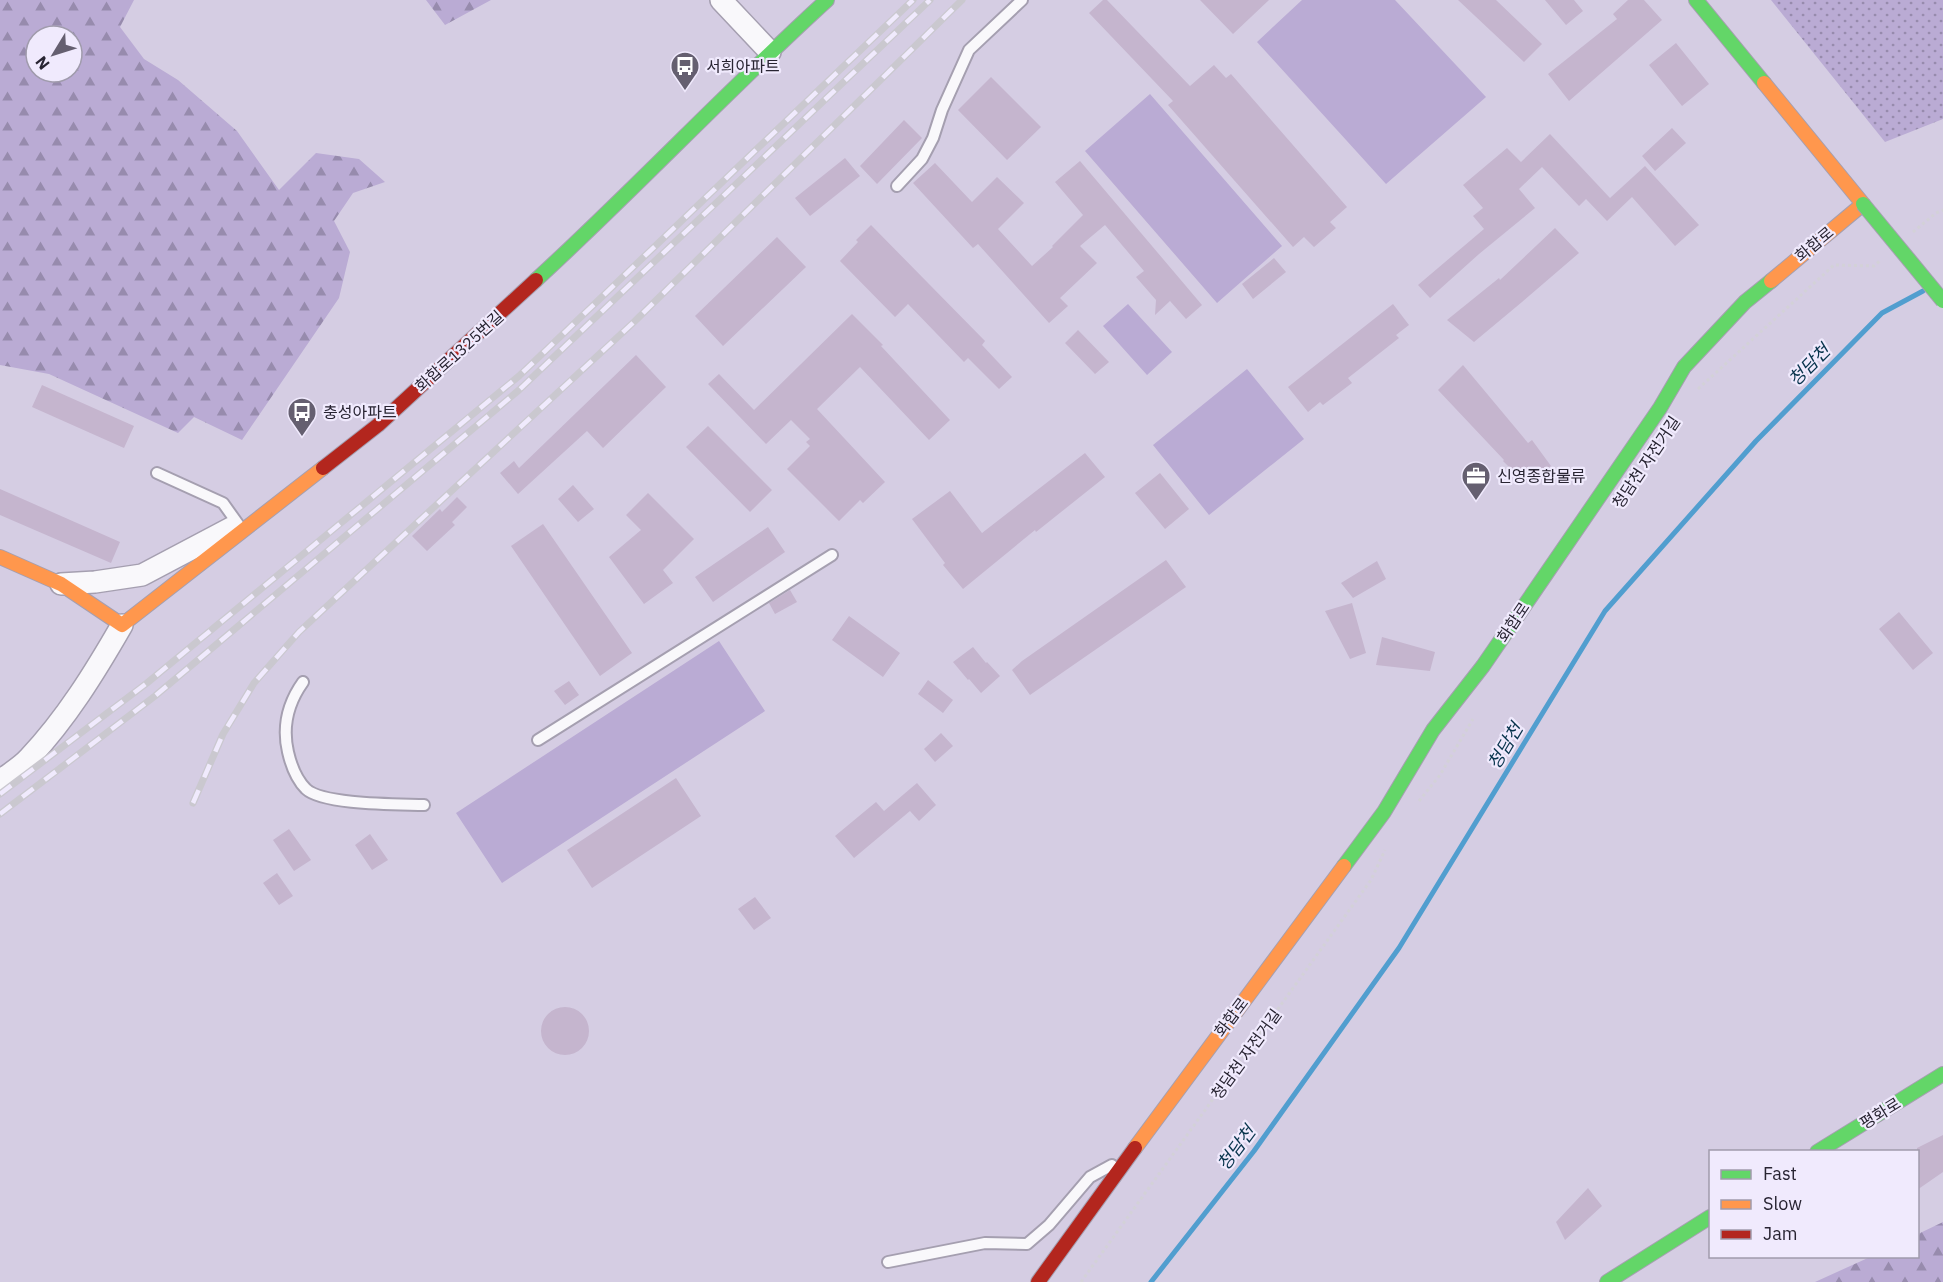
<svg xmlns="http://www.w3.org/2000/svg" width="1943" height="1282" font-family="'IBM Plex Sans','Noto Sans KR',sans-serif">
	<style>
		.grass { fill: url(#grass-dots) }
		.forest { fill: url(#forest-firs); fill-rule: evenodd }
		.garden { fill: #baabd4 }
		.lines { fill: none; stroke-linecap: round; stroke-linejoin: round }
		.stream { stroke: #519ecf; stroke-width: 5 }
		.building { fill: #c5b5ce }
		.lane-casing { stroke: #a59fb0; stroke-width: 14 }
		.street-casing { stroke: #a59fb0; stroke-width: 24 }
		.fast-casing { stroke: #a59fb0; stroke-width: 16 }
		.slow-casing { stroke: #a59fb0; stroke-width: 16 }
		.jam-casing { stroke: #a59fb0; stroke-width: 16 }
		.path { stroke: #d3d1d8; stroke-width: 3; stroke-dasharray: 3 3; stroke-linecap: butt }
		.lane { stroke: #f9f8fb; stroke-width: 10 }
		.street { stroke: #f9f8fb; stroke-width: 21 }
		.fast { stroke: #63d668; stroke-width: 14 }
		.slow { stroke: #ff974d; stroke-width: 14 }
		.jam { stroke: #b3261e; stroke-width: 14 }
		.rail-casing { stroke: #cac8cf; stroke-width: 7 }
		.rail { stroke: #f0eafd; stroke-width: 4.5; stroke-dasharray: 14; stroke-linecap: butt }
		.fast-bridge-casing { stroke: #a59fb0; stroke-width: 16; stroke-linecap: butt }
		.fast-bridge { stroke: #63d668; stroke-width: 14 }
		.labels { text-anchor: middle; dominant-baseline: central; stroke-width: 4.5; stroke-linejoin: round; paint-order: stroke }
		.poi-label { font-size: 16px; fill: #282432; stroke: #f0eafd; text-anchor: start }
		.street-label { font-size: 16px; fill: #282432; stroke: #f0eafd }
		.water-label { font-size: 18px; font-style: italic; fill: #07334c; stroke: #f0eafd }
	</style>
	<defs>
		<pattern id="grass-dots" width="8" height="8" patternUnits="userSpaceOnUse" patternTransform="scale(1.5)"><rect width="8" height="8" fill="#baabd4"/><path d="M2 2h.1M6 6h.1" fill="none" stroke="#978bad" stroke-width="1.8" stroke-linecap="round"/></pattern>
		<pattern id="forest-firs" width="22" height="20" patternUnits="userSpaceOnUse" patternTransform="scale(1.5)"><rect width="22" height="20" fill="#baabd4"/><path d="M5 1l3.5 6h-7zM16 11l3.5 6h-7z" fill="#978bad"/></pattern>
	</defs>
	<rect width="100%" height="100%" fill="#d5cde3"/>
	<path class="grass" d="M1771,0H1943V119L1885,142Z"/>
	<path class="forest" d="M0,0H134L120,27L144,59L178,80L237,131L279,190L316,153L359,159L385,182L353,193L334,221L350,252L339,298L242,440L194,417L178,433L49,374L0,365ZM36,36H72V72H36Z
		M426,0H491L445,25Z
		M1943,1222V1282H1815L1870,1257L1918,1256V1234Z"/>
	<path class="garden" d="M1302,0H1395L1486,97L1386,184L1257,42Z
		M1150,94L1282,246L1217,303L1085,151Z
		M1128,304L1172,352L1147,375L1103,326Z
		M1247,369L1304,439L1209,515L1153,445Z
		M719,641L765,711L502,883L456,813Z"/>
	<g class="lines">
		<path class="stream" d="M1151,1282L1254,1151L1399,948L1605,611L1756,441L1882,313L1923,291"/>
	</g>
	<path class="building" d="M1103,0H1107L1190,86L1214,65L1226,78L1231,74L1347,207L1330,222L1336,228L1314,247L1304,237L1293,247L1168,105L1173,101L1089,13Z
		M1200,0H1269L1233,34Z
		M1458,0H1496L1542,44L1524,62Z
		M1545,0H1574L1583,11L1566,25Z
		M1628,0H1644L1662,20L1569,101L1548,74L1617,19L1613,14Z
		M1676,43L1709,84L1682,106L1649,65Z
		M991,77L1041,127L1007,160L958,110Z
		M904,120L922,138L877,184L860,166Z
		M1672,128L1686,143L1655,171L1642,156Z
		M1550,134L1610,198L1645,166L1699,225L1675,246L1632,197L1607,221L1586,199L1579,206L1542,167L1519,189L1535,208L1479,254L1430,298L1418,285L1484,229L1473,216L1483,208L1463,185L1507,148L1521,162Z
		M845,158L860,176L810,216L795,198Z
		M1080,161L1202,305L1186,319L1170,301L1155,315L1156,300L1136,277L1144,271L1105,225L1080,246L1097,263L1060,298L1068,306L1049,323L978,244L973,248L913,183L935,163L972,202L997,177L1024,203L998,229L1032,266L1053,247L1052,246L1083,215L1055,182Z
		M871,225L985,341L982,345L1012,377L999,389L968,358L964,362L908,304L895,317L840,261L858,242L856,240Z
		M1555,228L1579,253L1522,302L1474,342L1447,320L1499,278L1500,280Z
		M777,237L806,267L723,346L695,316Z
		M1274,258L1286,272L1253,299L1242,284Z
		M1393,304L1409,325L1396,335L1399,338L1348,378L1352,383L1323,405L1320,402L1308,412L1288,387Z
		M852,314L883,345L881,346L950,420L929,440L860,367L817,409L885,482L863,503L860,500L839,521L787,469L810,446L806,442L810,439L791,420L766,444L708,384L719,374L754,410Z
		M1078,330L1109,362L1095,374L1065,343Z
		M636,355L666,387L603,448L587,431L518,494L500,473L514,461L519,468Z
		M1463,365L1528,443L1532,440L1551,466L1525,483L1503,461L1504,460L1438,390Z
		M42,385L134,426L124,448L32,407Z
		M708,426L772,490L750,512L686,447Z
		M1085,453L1105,477L1036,532L1035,530L963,589L943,565L945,563L912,519L950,491L982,533Z
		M1160,473L1189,509L1165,529L1135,493Z
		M573,485L594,509L578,522L558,499Z
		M0,489L120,542L111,563L0,515Z
		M648,493L694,539L663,570L673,583L644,604L609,557L641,530L626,515Z
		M457,497L467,507L452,522L455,525L427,551L412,536L440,509L442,512Z
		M543,524L632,653L600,676L511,546Z
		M768,527L785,552L713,602L695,577Z
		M1166,560L1186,587L1030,695L1012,670L1022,661Z
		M1377,561L1386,579L1353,598L1341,583Z
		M790,590L797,602L775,614L769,603Z
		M1352,603L1366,653L1350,659L1325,611Z
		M1899,612L1933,653L1913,670L1879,629Z
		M849,616L900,653L883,677L832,640Z
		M1382,637L1435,652L1430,671L1376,665Z
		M973,647L986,663L987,662L1000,676L981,693L969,679L968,680L953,662Z
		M928,680L953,700L943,713L918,694Z
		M569,681L579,695L565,705L554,691Z
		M941,733L953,746L935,762L924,749Z
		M676,778L701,816L592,888L567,850Z
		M917,783L936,805L919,821L910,811L854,858L835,836L876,802L884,811Z
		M289,829L311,860L294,871L273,840Z
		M370,834L388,860L372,870L355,845Z
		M277,873L293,896L279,905L263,883Z
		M755,897L771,918L754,930L738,909Z
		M541 1031a24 24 0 1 1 48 0a24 24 0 1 1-48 0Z
		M1943,1135V1172L1917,1190V1148Z
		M1588,1188L1602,1206L1565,1240L1556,1222Z"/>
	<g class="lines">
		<g class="lane-casing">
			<path id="lane" d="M897,186L922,159L933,138L942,110L969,50L1022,0
				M157,473L223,503L238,524
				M303,682C288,703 282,726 288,752C291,765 296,779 306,789C323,805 399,804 424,805
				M538,740L832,555
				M888,1262L985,1243L1027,1244L1049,1225L1090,1177L1112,1165"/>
		</g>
		<g class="street-casing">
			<path id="street" d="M721,0L770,52
				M61,584L95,582L142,575L231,528
				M0,781C10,773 21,767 29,758C66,719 95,672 122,625"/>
		</g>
		<g class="fast-casing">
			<path id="fast" d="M1696,0L1764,83
				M536,280C635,189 727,91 827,0
				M1344,866L1384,812L1433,730L1483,666L1660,408L1684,367L1745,302L1771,281
				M1817,1152L1943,1074
				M1607,1282L1710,1217"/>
		</g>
		<g class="slow-casing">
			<path id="slow" d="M1764,83L1863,204L1771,281
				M0,557L61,584L122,625L323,468
				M1135,1148L1344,866"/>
		</g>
		<g class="jam-casing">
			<path id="jam" d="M323,468L378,425L536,280
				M1038,1282L1135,1148"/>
		</g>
		<path class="path" d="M1913,232L1936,213L1943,210
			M1698,389L1834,265L1874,266L1881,260
			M1419,801L1440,775L1473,719
			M1081,1282L1371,880L1385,850"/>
		<use href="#lane" class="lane"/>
		<use href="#street" class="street"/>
		<use href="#fast" class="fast"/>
		<use href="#slow" class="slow"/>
		<use href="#jam" class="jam"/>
		<g class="rail-casing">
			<path id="rail" d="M0,794L147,683L519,376L913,0
				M193,803L223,734L254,683L299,632L634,322L962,0
				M0,814L155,696L519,390L930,0"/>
		</g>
		<use href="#rail" class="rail"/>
		<g class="fast-bridge-casing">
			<path id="fast-bridge" d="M1863,204L1943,301"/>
		</g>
		<use href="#fast-bridge" class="fast-bridge"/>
	</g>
	<defs>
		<g id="bus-pin" transform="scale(1.5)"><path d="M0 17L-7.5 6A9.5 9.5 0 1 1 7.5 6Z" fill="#655f70" stroke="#f0eafd"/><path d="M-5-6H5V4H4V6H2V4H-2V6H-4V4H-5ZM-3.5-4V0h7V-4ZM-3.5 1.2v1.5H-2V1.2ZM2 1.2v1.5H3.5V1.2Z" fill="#fff"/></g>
		<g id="office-pin" transform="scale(1.5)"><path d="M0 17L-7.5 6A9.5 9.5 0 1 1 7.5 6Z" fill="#655f70" stroke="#f0eafd"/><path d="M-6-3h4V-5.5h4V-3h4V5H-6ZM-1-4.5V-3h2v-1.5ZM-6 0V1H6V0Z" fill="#fff"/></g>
	</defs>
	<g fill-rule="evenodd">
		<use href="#bus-pin" x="685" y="66"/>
		<use href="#bus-pin" x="302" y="412"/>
		<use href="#office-pin" x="1476" y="476"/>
	</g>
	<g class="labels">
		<g class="poi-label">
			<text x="706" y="66">서희아파트</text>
			<text x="323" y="412">충성아파트</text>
			<text x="1497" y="476">신영종합물류</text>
		</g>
		<g class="street-label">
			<text transform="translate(1814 244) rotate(-40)">화합로</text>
			<text transform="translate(459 351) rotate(-42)">화합로1325번길</text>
			<text transform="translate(1646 462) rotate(-56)">청담천 자전거길</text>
			<text transform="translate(1513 622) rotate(-56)">화합로</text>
			<text transform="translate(1231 1017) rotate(-53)">화합로</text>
			<text transform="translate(1246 1054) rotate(-54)">청담천 자전거길</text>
			<text transform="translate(1880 1113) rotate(-32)">평화로</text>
		</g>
		<g class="water-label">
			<text transform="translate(1809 365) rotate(-45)">청담천</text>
			<text transform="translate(1505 746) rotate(-59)">청담천</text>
			<text transform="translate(1236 1148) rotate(-53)">청담천</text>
		</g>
	</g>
	<rect x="1709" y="1150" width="210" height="108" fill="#f0eafd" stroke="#a09bac" stroke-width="1.5"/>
	<rect x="1721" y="1170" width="30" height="9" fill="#63d668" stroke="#a09bac" stroke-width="1.5"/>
	<text x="1763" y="1180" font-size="18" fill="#282432">Fast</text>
	<rect x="1721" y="1200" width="30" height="9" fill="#ff974d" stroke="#a09bac" stroke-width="1.5"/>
	<text x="1763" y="1210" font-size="18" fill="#282432">Slow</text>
	<rect x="1721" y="1230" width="30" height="9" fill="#b3261e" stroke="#a09bac" stroke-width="1.5"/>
	<text x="1763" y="1240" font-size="18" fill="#282432">Jam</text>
	<g transform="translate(54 54) rotate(232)"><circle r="28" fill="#f0eafd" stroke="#a09bac" stroke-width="1.5"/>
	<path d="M0-4.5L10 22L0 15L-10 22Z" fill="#655f70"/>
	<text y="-9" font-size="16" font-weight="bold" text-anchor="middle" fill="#282432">N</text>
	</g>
</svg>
